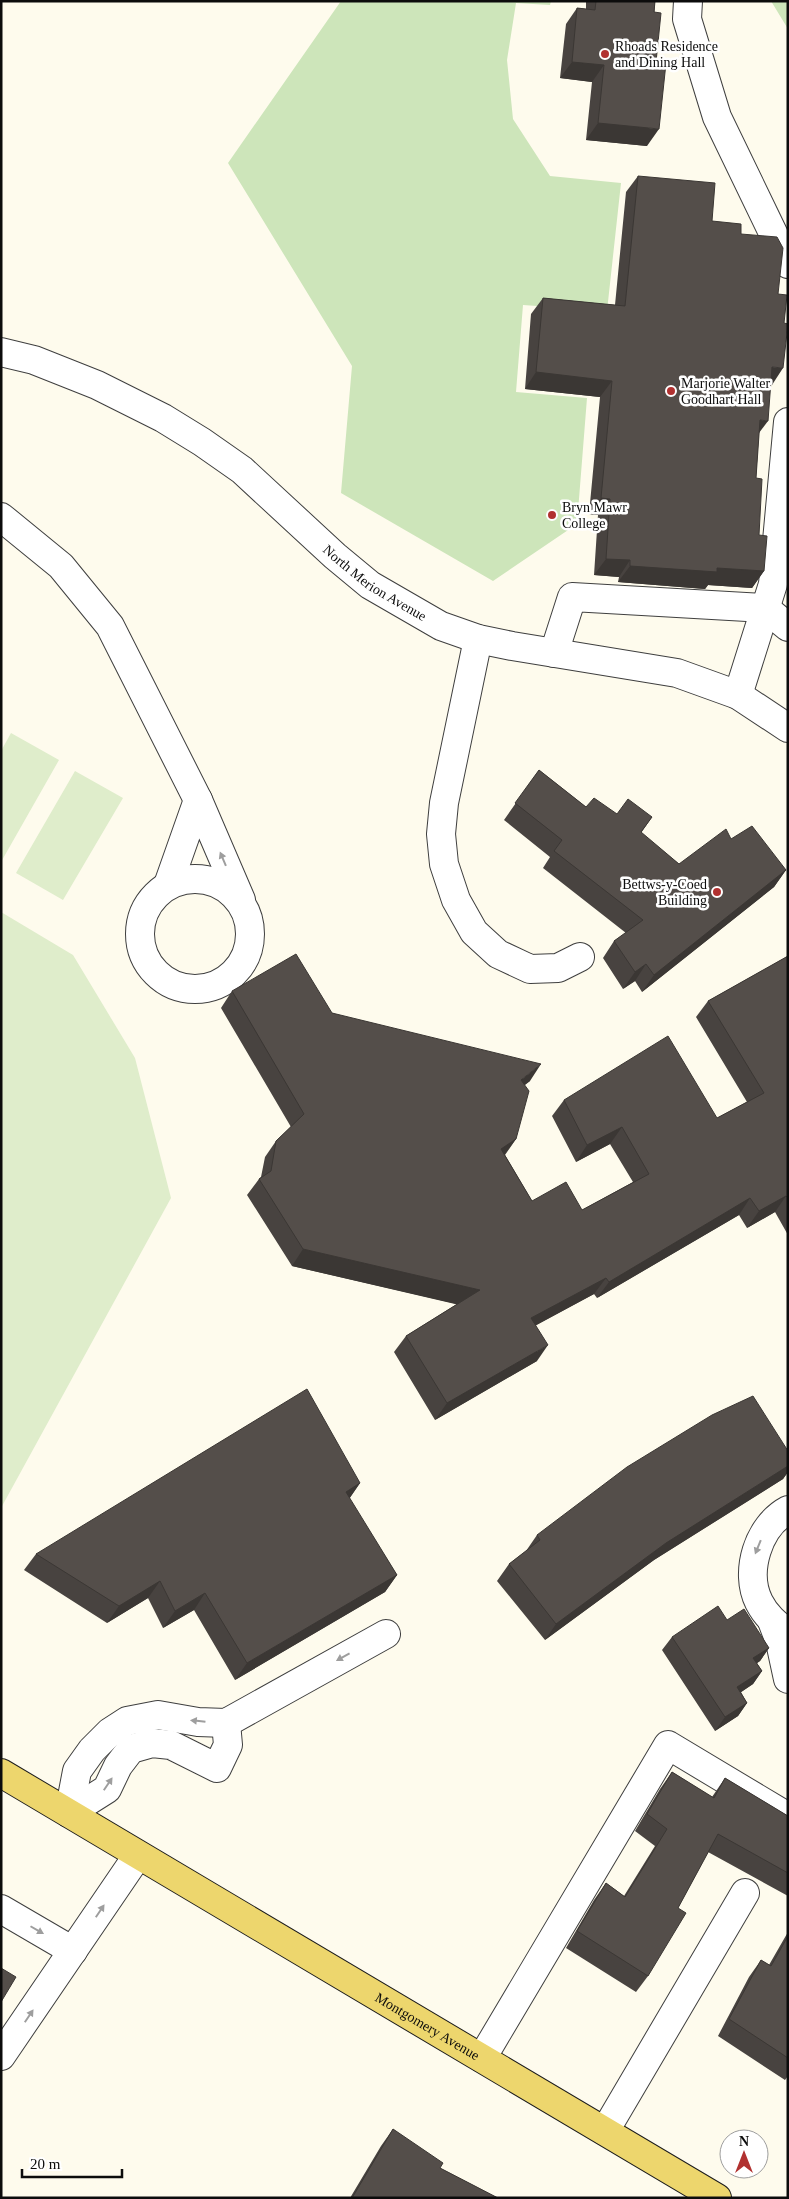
<svg xmlns="http://www.w3.org/2000/svg" width="789" height="2199" font-family="'Times New Roman',serif">
	<style>
		.green { fill: #cde5ba }
		.pitch { fill: #dfedcb }
		.lines { fill: none; stroke-linecap: round; stroke-linejoin: round }
		.minor-casing { stroke: #3f3f3f; stroke-width: 30 }
		.major-casing { stroke: #1d1d1d; stroke-width: 30 }
		.minor { stroke: #fff; stroke-width: 28 }
		.major { stroke: #edd66d; stroke-width: 28 }
		.wall { fill: #484340 }
		.shaded-wall { fill: #3b3734 }
		.building { fill: #544e4a; stroke: #3b3734 }
		.oneway { fill: #9e9e9e }
		.poi-dot { fill: #b13130; stroke: #fff; stroke-width: 2 }
		.labels { text-anchor: middle; dominant-baseline: central; stroke-width: 5; stroke-linejoin: round; paint-order: stroke }
		.poi-label { font-size: 14px; fill: #0c0c0c; stroke: #fff; text-anchor: start }
		.street-label { font-size: 14px; fill: #0c0c0c; stroke: #fff }
	</style>
	<rect width="100%" height="100%" fill="#fefbed"/>
	<path class="green" d="M341,1H551L550,5L516,3L507,60L513,119L550,176L621,183L607,311L523,305L516,392L587,398L577,524L493,581L341,493L352,366L228,163Z
		M771,1H788V29Z"/>
	<path class="pitch" d="M11,733L59,760L1,862V751Z
		M75,771L123,798L63,900L16,873Z
		M1,912L73,955L135,1058L171,1198L1,1508Z"/>
	<g class="lines">
		<g class="minor-casing">
			<g id="minor">
				<path d="M688,1L687,19L717,117L788,264"/>
				<path id="s1" d="M1,352L34,360L97,385L163,418L202,442L242,470L335,556L370,585L441,626L478,639L512,646L677,673L738,695L788,728"/>
				<path d="M1,517L61,566L110,626L198,800"/>
				<path d="M478,639L444,803L441,834L444,864L456,900L474,932L498,954L530,969L558,968L580,957"/>
				<path d="M554,653L572,597L765,608L788,627"/>
				<path d="M738,695L773,584L788,422"/>
				<circle cx="195" cy="934" r="55"/>
				<path d="M168,885L198,800L241,900"/>
				<path d="M788,1510C758,1526 744,1572 759,1602C766,1616 776,1624 788,1633"/>
				<path d="M772,1621L780,1642L788,1679"/>
				<path d="M69,1813L77,1771L92,1750L110,1732L127,1721L158,1715L198,1722L226,1723L386,1634"/>
				<path d="M69,1813L107,1789L118,1766L131,1749L152,1743L171,1745L217,1768L228,1745L226,1723"/>
				<path d="M1,1909L73,1951"/>
				<path d="M1,2056L138,1855"/>
				<path d="M482,2058L668,1745L788,1817"/>
				<path d="M605,2131L745,1893"/>
			</g>
		</g>
		<g class="major-casing">
			<g id="major">
				<path id="s2" d="M1,1773L717,2198"/>
			</g>
		</g>
		<use href="#minor" class="minor"/>
		<use href="#major" class="major"/>
	</g>
	<path class="wall" d="M586,1H655L647,146L586,140L592,82L560,78L566,24L577,8L586,9Z
		M638,176L712,221L741,234L778,294L772,385L770,384L759,433L756,478L759,535L764,571L752,588L708,585L705,589L618,582L619,577L594,575L598,515L589,514L600,397L525,389L531,314L543,298L615,305L626,192Z
		M539,770L586,807L617,814L652,817L641,833L679,864L731,839L786,870L774,887L642,992L635,981L623,989L603,958L614,941L626,933L543,868L550,857L504,820Z
		M788,956V1235L775,1212L747,1228L739,1215L597,1298L594,1294L536,1325L537,1361L435,1420L394,1352L406,1336L457,1304L292,1266L247,1195L259,1179L261,1177L265,1157L276,1141L291,1127L221,1008L232,991L332,1013L530,1081L524,1085L516,1139L505,1155L532,1201L582,1210L633,1182L610,1144L576,1162L552,1116L564,1100L717,1118L747,1102L696,1017L708,1001Z
		M788,1451V1472L783,1479L654,1560L545,1640L497,1581L509,1564L526,1551L537,1535Z
		M360,1483L349,1499L397,1575L385,1592L235,1680L194,1610L163,1628L148,1598L107,1623L24,1570L36,1554Z
		M727,1620L769,1648L760,1661L757,1663L762,1671L753,1684L741,1692L747,1703L738,1716L715,1731L662,1650L672,1637Z
		M672,1772L712,1797L725,1778L788,1816V1896L708,1852L678,1908L648,1976L636,1992L566,1948L594,1900L606,1883L624,1896L655,1846L635,1831L660,1789Z
		M788,1932V2076L785,2080L718,2036L749,1977L761,1960L769,1965Z
		M393,2129L440,2168L498,2198H350L381,2146Z"/>
	<path class="shaded-wall" d="M572,62L604,65L592,82L560,78Z
		M598,123L659,129L647,146L586,140Z
		M772,367L783,368L772,385L760,383Z
		M536,372L612,381L600,397L525,389Z
		M760,420L768,421L756,437Z
		M601,498L610,499L598,515L589,514Z
		M606,559L630,560L619,577L594,575Z
		M630,566L717,568L764,571L752,588L708,585L705,589L618,582Z
		M786,870L774,887L642,992L654,975Z
		M646,964L635,981L623,989L635,972Z
		M541,1064L530,1081L510,1097L521,1080Z
		M622,1127L610,1144L576,1162L587,1145Z
		M516,1139L504,1155L501,1149Z
		M786,1196L775,1212L747,1228L759,1211Z
		M750,1198L739,1215L597,1298L609,1282Z
		M303,1249L480,1290L468,1307L292,1266Z
		M606,1278L594,1294L520,1334L531,1318Z
		M548,1345L537,1361L435,1420L447,1403Z
		M788,1466V1472L783,1479L654,1560L545,1640L556,1624L666,1543Z
		M360,1483L349,1499L346,1492Z
		M397,1575L385,1592L235,1680L247,1663Z
		M160,1581L148,1598L107,1623L119,1606Z
		M205,1593L194,1610L163,1628L175,1611Z
		M769,1648L760,1661L744,1672L753,1658Z
		M762,1671L753,1684L728,1701L737,1687Z
		M747,1703L738,1716L715,1731L725,1717Z"/>
	<path class="building" d="M596,1H655L654,12L661,13L656,62L666,63L659,129L598,123L604,65L572,62L577,8L595,10Z
		M638,176L715,183L712,221L741,224V234L777,237L783,248L778,294L787,295L784,323L788,324L783,368L772,367L768,421L760,420L756,478L762,479L759,535L767,536L764,571L717,568V572L630,566V560L606,559L610,499L601,498L612,381L536,372L543,298L625,306Z
		M539,770L586,807L594,798L617,814L628,799L652,817L641,832L679,864L726,829L731,839L752,826L786,870L654,975L646,964L635,972L614,941L643,920L554,851L562,840L515,803Z
		M296,954L332,1013L541,1064L521,1080L529,1091L516,1139L501,1149L532,1201L566,1182L582,1210L649,1174L622,1127L587,1145L564,1100L668,1036L717,1118L764,1093L708,1001L788,956V1198L786,1196L759,1211L750,1198L609,1282L606,1278L531,1318L548,1345L447,1403L406,1336L480,1290L303,1249L259,1179L271,1171L276,1141L304,1114L232,991Z
		M307,1389L360,1483L346,1492L397,1575L247,1663L205,1593L175,1611L160,1581L119,1606L36,1554Z
		M753,1396L788,1451V1466L666,1543L556,1624L509,1564L540,1540L537,1535L627,1467L712,1415Z
		M718,1606L727,1620L744,1609L769,1648L753,1658L762,1671L737,1687L747,1703L725,1717L672,1637Z
		M672,1772L714,1798L725,1778L788,1816V1873L718,1834L678,1908L686,1913L648,1976L577,1931L606,1883L625,1897L667,1829L647,1814Z
		M788,1936V2058L729,2019L761,1960L771,1966Z
		M1,1968L16,1977L1,2002Z
		M393,2129L443,2163L440,2168L498,2198H352Z"/>
	<defs><path id="oneway-solid" d="M-6-.8H1V-3.2L6.5 0L1 3.2V.8H-6Z" transform="scale(1.25)"/></defs>
	<g class="oneway">
		<use href="#oneway-solid" transform="translate(223 859) rotate(-113)"/>
		<use href="#oneway-solid" transform="translate(758 1547) rotate(112)"/>
		<use href="#oneway-solid" transform="translate(343 1657) rotate(151)"/>
		<use href="#oneway-solid" transform="translate(198 1721) rotate(-174)"/>
		<use href="#oneway-solid" transform="translate(108 1784) rotate(-56)"/>
		<use href="#oneway-solid" transform="translate(100 1911) rotate(-56)"/>
		<use href="#oneway-solid" transform="translate(37 1930) rotate(30)"/>
		<use href="#oneway-solid" transform="translate(29 2016) rotate(-56)"/>
	</g>
	<g class="poi-dot">
		<circle cx="605" cy="54" r="5"/>
		<circle cx="671" cy="391" r="5"/>
		<circle cx="552" cy="515" r="5"/>
		<circle cx="717" cy="892" r="5"/>
	</g>
	<g class="labels">
		<g class="poi-label">
			<text x="615" y="46">Rhoads Residence<tspan x="615" dy="16">and Dining Hall</tspan></text>
			<text x="681" y="383">Marjorie Walter<tspan x="681" dy="16">Goodhart Hall</tspan></text>
			<text x="562" y="507">Bryn Mawr<tspan x="562" dy="16">College</tspan></text>
			<text x="707" y="884" text-anchor="end">Bettws-y-Coed<tspan x="707" dy="16">Building</tspan></text>
		</g>
		<g class="street-label">
			<text stroke="none"><textPath href="#s1" startOffset="445">North Merion Avenue</textPath></text>
			<text stroke="none"><textPath href="#s2" startOffset="496">Montgomery Avenue</textPath></text>
		</g>
	</g>
	<rect width="789" height="2199" fill="none" stroke="#0c0c0c" stroke-width="5"/>
	<g transform="translate(744 2154)"><circle r="24" fill="#ffffff" stroke="#9e9e9e"/>
	<path d="M0-4L9 19L0 12L-9 19Z" fill="#b13130"/>
	<text y="-8" font-size="14" font-weight="bold" text-anchor="middle" fill="#0c0c0c">N</text>
	</g>
	<path d="M22 2169v8h100v-8" fill="none" stroke="#0c0c0c" stroke-width="2.5"/>
	<text x="30" y="2169" font-size="15" fill="#0c0c0c" stroke="#ffffff" stroke-width="4" paint-order="stroke">20 m</text>
</svg>
